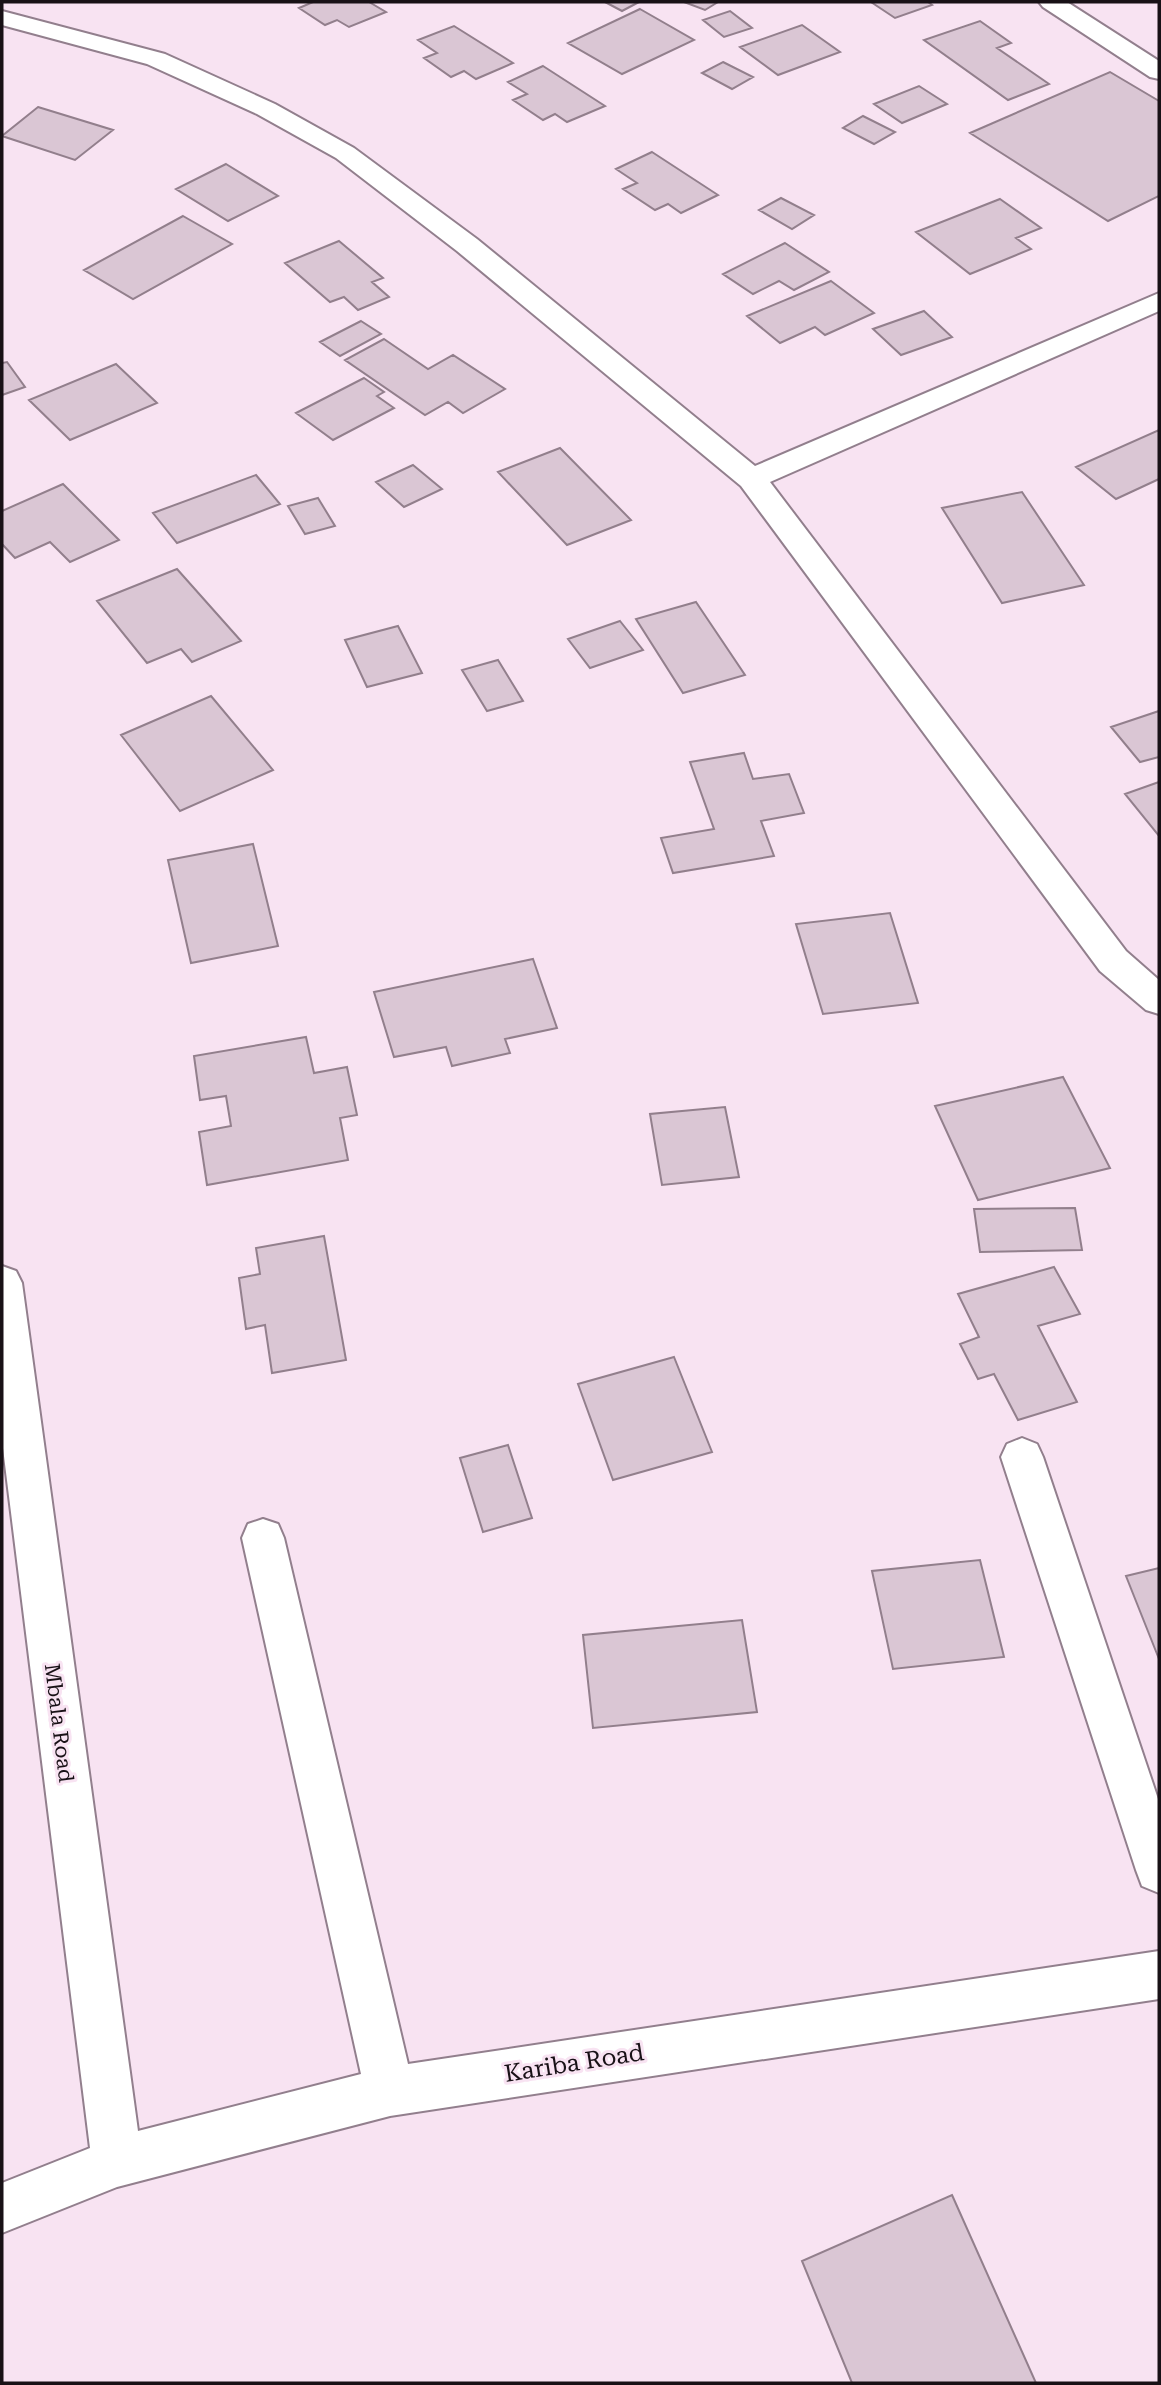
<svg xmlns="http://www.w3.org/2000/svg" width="1161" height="2385" font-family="'Roboto Serif',serif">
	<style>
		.building { fill: #dac6d4; stroke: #927f8c; stroke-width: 2 }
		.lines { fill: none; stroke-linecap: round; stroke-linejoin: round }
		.minor-casing { stroke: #927f8d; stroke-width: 4 }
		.minor { fill: #fff; fill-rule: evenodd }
		.labels { text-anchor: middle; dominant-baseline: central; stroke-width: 6; stroke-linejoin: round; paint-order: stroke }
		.street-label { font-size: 21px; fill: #181116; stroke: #f8e3f2 }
		.near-street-label { font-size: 24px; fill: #181116; stroke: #f8e3f2 }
	</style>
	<rect width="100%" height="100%" fill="#f8e3f2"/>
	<path class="building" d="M313,2H369L386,12L349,27L337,20L325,25L299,8Z
		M605,2H639L622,11Z
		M684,2H718L705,10Z
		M871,2H928L932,5L895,18Z
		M640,9L694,40L622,74L568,43Z
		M730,11L752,28L724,37L703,20Z
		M980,21L1011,43L997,48L1049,84L1008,100L924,40Z
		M802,25L840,52L778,75L740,47Z
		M454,26L513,63L476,79L464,71L451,77L424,58L437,53L418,40Z
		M723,62L753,77L732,89L702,73Z
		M543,66L605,106L567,122L555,114L543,120L513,100L527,94L508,82Z
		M1110,72L1159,101V196L1108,221L970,133Z
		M919,86L947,104L902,123L874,104Z
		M38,107L113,130L75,160L2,136Z
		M863,116L895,132L874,144L843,128Z
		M652,152L718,195L681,213L668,204L655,210L623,189L637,183L616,169Z
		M226,164L278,196L228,221L176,189Z
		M781,198L814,215L792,229L759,210Z
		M1000,199L1041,228L1016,238L1031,249L970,274L916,232Z
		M183,216L232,244L133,299L84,270Z
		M339,241L383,278L372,282L389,297L358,310L344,297L330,302L285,263Z
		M785,243L829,272L794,290L779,281L753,294L723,274Z
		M831,281L874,313L825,335L815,327L780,343L747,316Z
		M924,311L952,337L901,355L873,329Z
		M361,321L381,334L340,356L320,342Z
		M384,339L428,369L453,355L505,389L463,413L448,402L425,415L345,360Z
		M7,362L25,387L2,395V363Z
		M116,364L157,403L70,440L29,400Z
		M364,378L384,392L377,396L394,408L333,440L296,413Z
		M1159,430V479L1116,499L1076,467Z
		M560,448L631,520L567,545L498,472Z
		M413,465L442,489L404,507L376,482Z
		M256,475L280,504L177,543L153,513Z
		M63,484L119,540L70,562L50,542L15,558L2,544V511Z
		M1022,492L1084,585L1002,603L942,508Z
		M318,498L335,526L305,534L288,506Z
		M177,569L241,641L192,662L181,649L147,663L97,601Z
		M696,602L745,675L683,693L636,619Z
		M620,621L643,650L590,668L568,639Z
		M398,626L422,673L367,687L345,640Z
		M498,660L523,701L487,711L462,670Z
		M211,696L273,770L180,811L121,735Z
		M1159,711V757L1140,762L1111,727Z
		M744,753L753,779L789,774L804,813L761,821L774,856L673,873L661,838L714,829L690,762Z
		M1159,782V836L1125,794Z
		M253,844L278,946L191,963L168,860Z
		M890,913L918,1003L823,1014L796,924Z
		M533,959L557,1028L505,1039L510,1053L452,1066L446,1047L394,1057L374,992Z
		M306,1037L314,1073L347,1067L357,1115L340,1118L348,1160L207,1185L199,1132L231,1126L226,1096L200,1100L194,1056Z
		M1063,1077L1110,1168L978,1200L935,1106Z
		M725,1107L739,1177L662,1185L650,1114Z
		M1075,1208L1082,1250L980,1252L974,1209Z
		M324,1236L346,1360L272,1373L265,1325L246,1329L239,1278L260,1274L256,1248Z
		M1054,1267L1080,1314L1038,1326L1077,1402L1018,1420L994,1374L978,1379L960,1344L979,1337L958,1294Z
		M674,1357L712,1452L613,1480L578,1384Z
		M508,1445L532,1518L483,1532L460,1458Z
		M980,1560L1004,1657L893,1669L872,1571Z
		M1159,1568V1659L1126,1576Z
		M742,1620L757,1712L593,1728L583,1635Z
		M952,2195L1036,2383H852L802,2261Z"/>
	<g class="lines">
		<g class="minor-casing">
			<path id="minor" d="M1039,2H1067L1159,61V79L1150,77L1043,7Z
				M2,11L165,54L275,104L354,148L477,239L755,466L1159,293V311L770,482L1126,951L1159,980V1014L1146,1010L1100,971L741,486L457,251L336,158L257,114L147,64L2,25Z
				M2,1266L16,1271L22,1283L138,2131L361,2074L242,1538L248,1524L263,1519L278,1524L284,1538L408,2064L1159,1951V1999L390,2116L117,2187L2,2233V2183L90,2148L2,1440Z
				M1022,1438L1037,1444L1043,1457L1159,1802V1893L1142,1886L1136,1870L1001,1457L1007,1444Z"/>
		</g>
		<use href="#minor" class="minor"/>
	</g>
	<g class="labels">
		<g class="street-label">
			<text transform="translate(59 1723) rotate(83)">Mbala Road</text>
		</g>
		<g class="near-street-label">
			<text transform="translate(574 2063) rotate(-9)">Kariba Road</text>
		</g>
	</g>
	<rect width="1161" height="2385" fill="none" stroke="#181116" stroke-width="7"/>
</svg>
